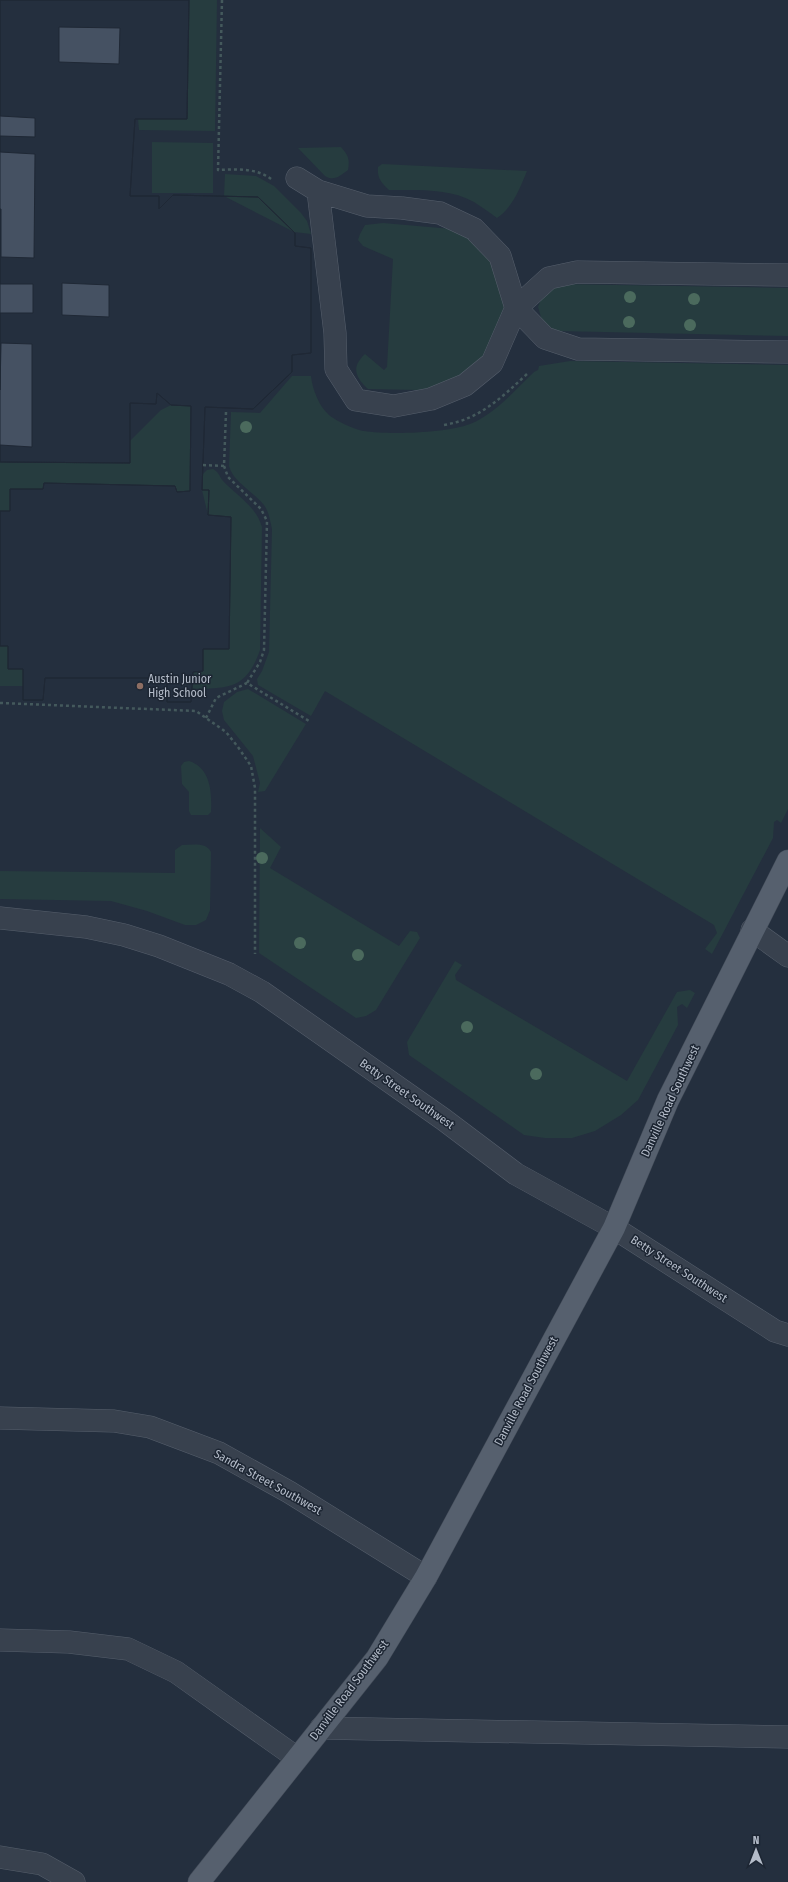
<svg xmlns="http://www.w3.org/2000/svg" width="788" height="1882" font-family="'Fira Sans Condensed',sans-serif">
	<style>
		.green { fill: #263c3f }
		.building { fill: #455162; stroke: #1f2835; fill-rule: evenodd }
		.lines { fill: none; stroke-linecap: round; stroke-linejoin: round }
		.minor-casing { stroke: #565f6c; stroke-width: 23 }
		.major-casing { stroke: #414a57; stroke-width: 23 }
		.path { stroke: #44595c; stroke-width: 2.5; stroke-dasharray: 3 3; stroke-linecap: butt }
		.minor { stroke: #38414e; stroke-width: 22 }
		.major { stroke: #56606e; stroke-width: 22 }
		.tree { fill: #4b6a5d }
		.education-dot { fill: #8d6e63; stroke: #1d2633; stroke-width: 1.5 }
		.labels { text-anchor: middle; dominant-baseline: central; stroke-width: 3; stroke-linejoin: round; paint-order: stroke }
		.poi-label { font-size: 12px; fill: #b4bcc9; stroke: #1d2633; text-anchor: start }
		.street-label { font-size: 12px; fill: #b4bcc9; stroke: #1d2633 }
	</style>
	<rect width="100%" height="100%" fill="#242f3e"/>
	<path class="green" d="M189,0H217L215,131L139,130L138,119H187Z
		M152,142L213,143V193H152Z
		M341,147C348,155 350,159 348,170C341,175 334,182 325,176L298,148Z
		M382,164L527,171C520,188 513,207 497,218C490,213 482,207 474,202C450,188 416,190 389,190C381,182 377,178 378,167Z
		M225,174L256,176L274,186L301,213L307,221L311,234L294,232L224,196Z
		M383,223L452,229L471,238L494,265L504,303V321L488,355L445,387L419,390L368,389C355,377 351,367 365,354L384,370L387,367L393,259L363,246L358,240L360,234L365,225Z
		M558,284L788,288V336L557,331L543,324L538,307L544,292Z
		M570,361L788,365V809L781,823L777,820L774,822L773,838L712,954L705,949L717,933L714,925L325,691L311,716L258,685L257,679L262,671L269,652L272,529C270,520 269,512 264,505C254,492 233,482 229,466L231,412L260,413L292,376H311C312,388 319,406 328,414C334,420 355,430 364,431C389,435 447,433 470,424C495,414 515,390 534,372L538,370L539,366Z
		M171,405L191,406L190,491L177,492L175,486L44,483L43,489H10V511H0V462L130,463V441L161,410Z
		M213,469C219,472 219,476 223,481C237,496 256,506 262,527L260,650C246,690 229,688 192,689L193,672L203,671V649H229L231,517L208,515L202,490L203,474L207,470Z
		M0,646H8V669H23V686H0Z
		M248,689L306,724L265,791L258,792L260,783L253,756L224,720L222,711L224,702L237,692Z
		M189,761C211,768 212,793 211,812L208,815H191L189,811V792L182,784L181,766L184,762Z
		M260,828L281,847L270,868L399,946L410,931L417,932L420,938L376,1010L366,1016L356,1018L259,953Z
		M182,845C193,845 206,842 211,852L210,910L206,920L196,925H185L147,911L111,901L0,899V871L175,873V850Z
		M455,961L462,965L455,975L456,980L627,1081L677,992L690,990L695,993L687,1008L682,1004L677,1007L678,1025L638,1100L621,1115L595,1131L572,1138H545L524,1135L409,1055L407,1042Z"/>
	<path class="building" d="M0,0H189L187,119H135L130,196H159V209L173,195L258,197L295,233V246L311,248V353L292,355V372L253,409L205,407L202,490H209L208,515L231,517L229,649H203V671L193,672L191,702H167V678H45L43,700H23V669H8V646H0V511H10V489H43L44,483L175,486L177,492L190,491L191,406L171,405L157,393L156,404L130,403V463L0,462V445L32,447V344L1,343L0,390V313H33V284H0V209H1V257L34,258L35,154L0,152V136L35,137V118L0,116ZM59,27L120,28L119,64L59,62ZM62,283L109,285V317L62,315Z
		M0,0H189L187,119H135L130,196H159V209L173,195L258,197L295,233V246L311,248V353L292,355V372L253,409L205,407L202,490H209L208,515L231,517L229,649H203V671L193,672L191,702H167V678H45L43,700H23V669H8V646H0V511H10V489H43L44,483L175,486L177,492L190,491L191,406L171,405L157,393L156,404L130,403V463L0,462Z"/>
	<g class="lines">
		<g class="minor-casing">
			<path id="minor" d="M297,178L318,191L367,206L402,208L440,213L474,229L500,256L516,308L545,338L578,349L788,352
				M318,191L335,333L336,369L356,400L394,406L431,399L465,385L492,363L516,308L549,278L577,272L788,275
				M0,918L86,927L124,935L159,946L229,974L262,992L443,1119L516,1174L614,1228L775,1331L788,1335
				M752,930L788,956
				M0,1418L114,1421L150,1427L219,1453L289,1492L426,1577
				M0,1640L69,1642L128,1649L176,1672L297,1758
				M321,1728L788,1737
				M0,1857L42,1864L74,1882"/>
		</g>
		<g class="major-casing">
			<path id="major" d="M199,1882L377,1658L426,1577L614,1228L668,1100L788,861"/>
		</g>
		<path class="path" d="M222,0L218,170C236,169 257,168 271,179
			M226,412L224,466L228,477L261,509L267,521L264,650L260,662L247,683
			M444,425C480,419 501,398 527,374
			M203,465L224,466
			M0,703L196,711L226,732L238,747L251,766L255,788V954
			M206,718L216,698L247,683L309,721"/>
		<use href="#minor" class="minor"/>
		<use href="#major" class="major"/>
	</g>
	<g class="tree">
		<circle cx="630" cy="297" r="6"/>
		<circle cx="694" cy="299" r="6"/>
		<circle cx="629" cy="322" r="6"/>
		<circle cx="690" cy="325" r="6"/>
		<circle cx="246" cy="427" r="6"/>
		<circle cx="262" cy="858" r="6"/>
		<circle cx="300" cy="943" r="6"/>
		<circle cx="358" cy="955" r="6"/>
		<circle cx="467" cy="1027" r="6"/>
		<circle cx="536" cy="1074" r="6"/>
	</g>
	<circle class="education-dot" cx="140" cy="686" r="4"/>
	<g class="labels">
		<g class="poi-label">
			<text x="148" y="679">Austin Junior<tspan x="148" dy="14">High School</tspan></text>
		</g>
		<g class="street-label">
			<text transform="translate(407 1094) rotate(35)">Betty Street Southwest</text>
			<text transform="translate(670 1101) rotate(-65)">Danville Road Southwest</text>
			<text transform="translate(679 1269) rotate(33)">Betty Street Southwest</text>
			<text transform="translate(526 1391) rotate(-62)">Danville Road Southwest</text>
			<text transform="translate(268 1482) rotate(29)">Sandra Street Southwest</text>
			<text transform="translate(349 1690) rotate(-53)">Danville Road Southwest</text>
		</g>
	</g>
	<g transform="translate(756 1850)" stroke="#1d2633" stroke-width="3" paint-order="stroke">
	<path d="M0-3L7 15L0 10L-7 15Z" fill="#b4bcc9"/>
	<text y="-6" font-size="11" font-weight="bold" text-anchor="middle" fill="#b4bcc9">N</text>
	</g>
</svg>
